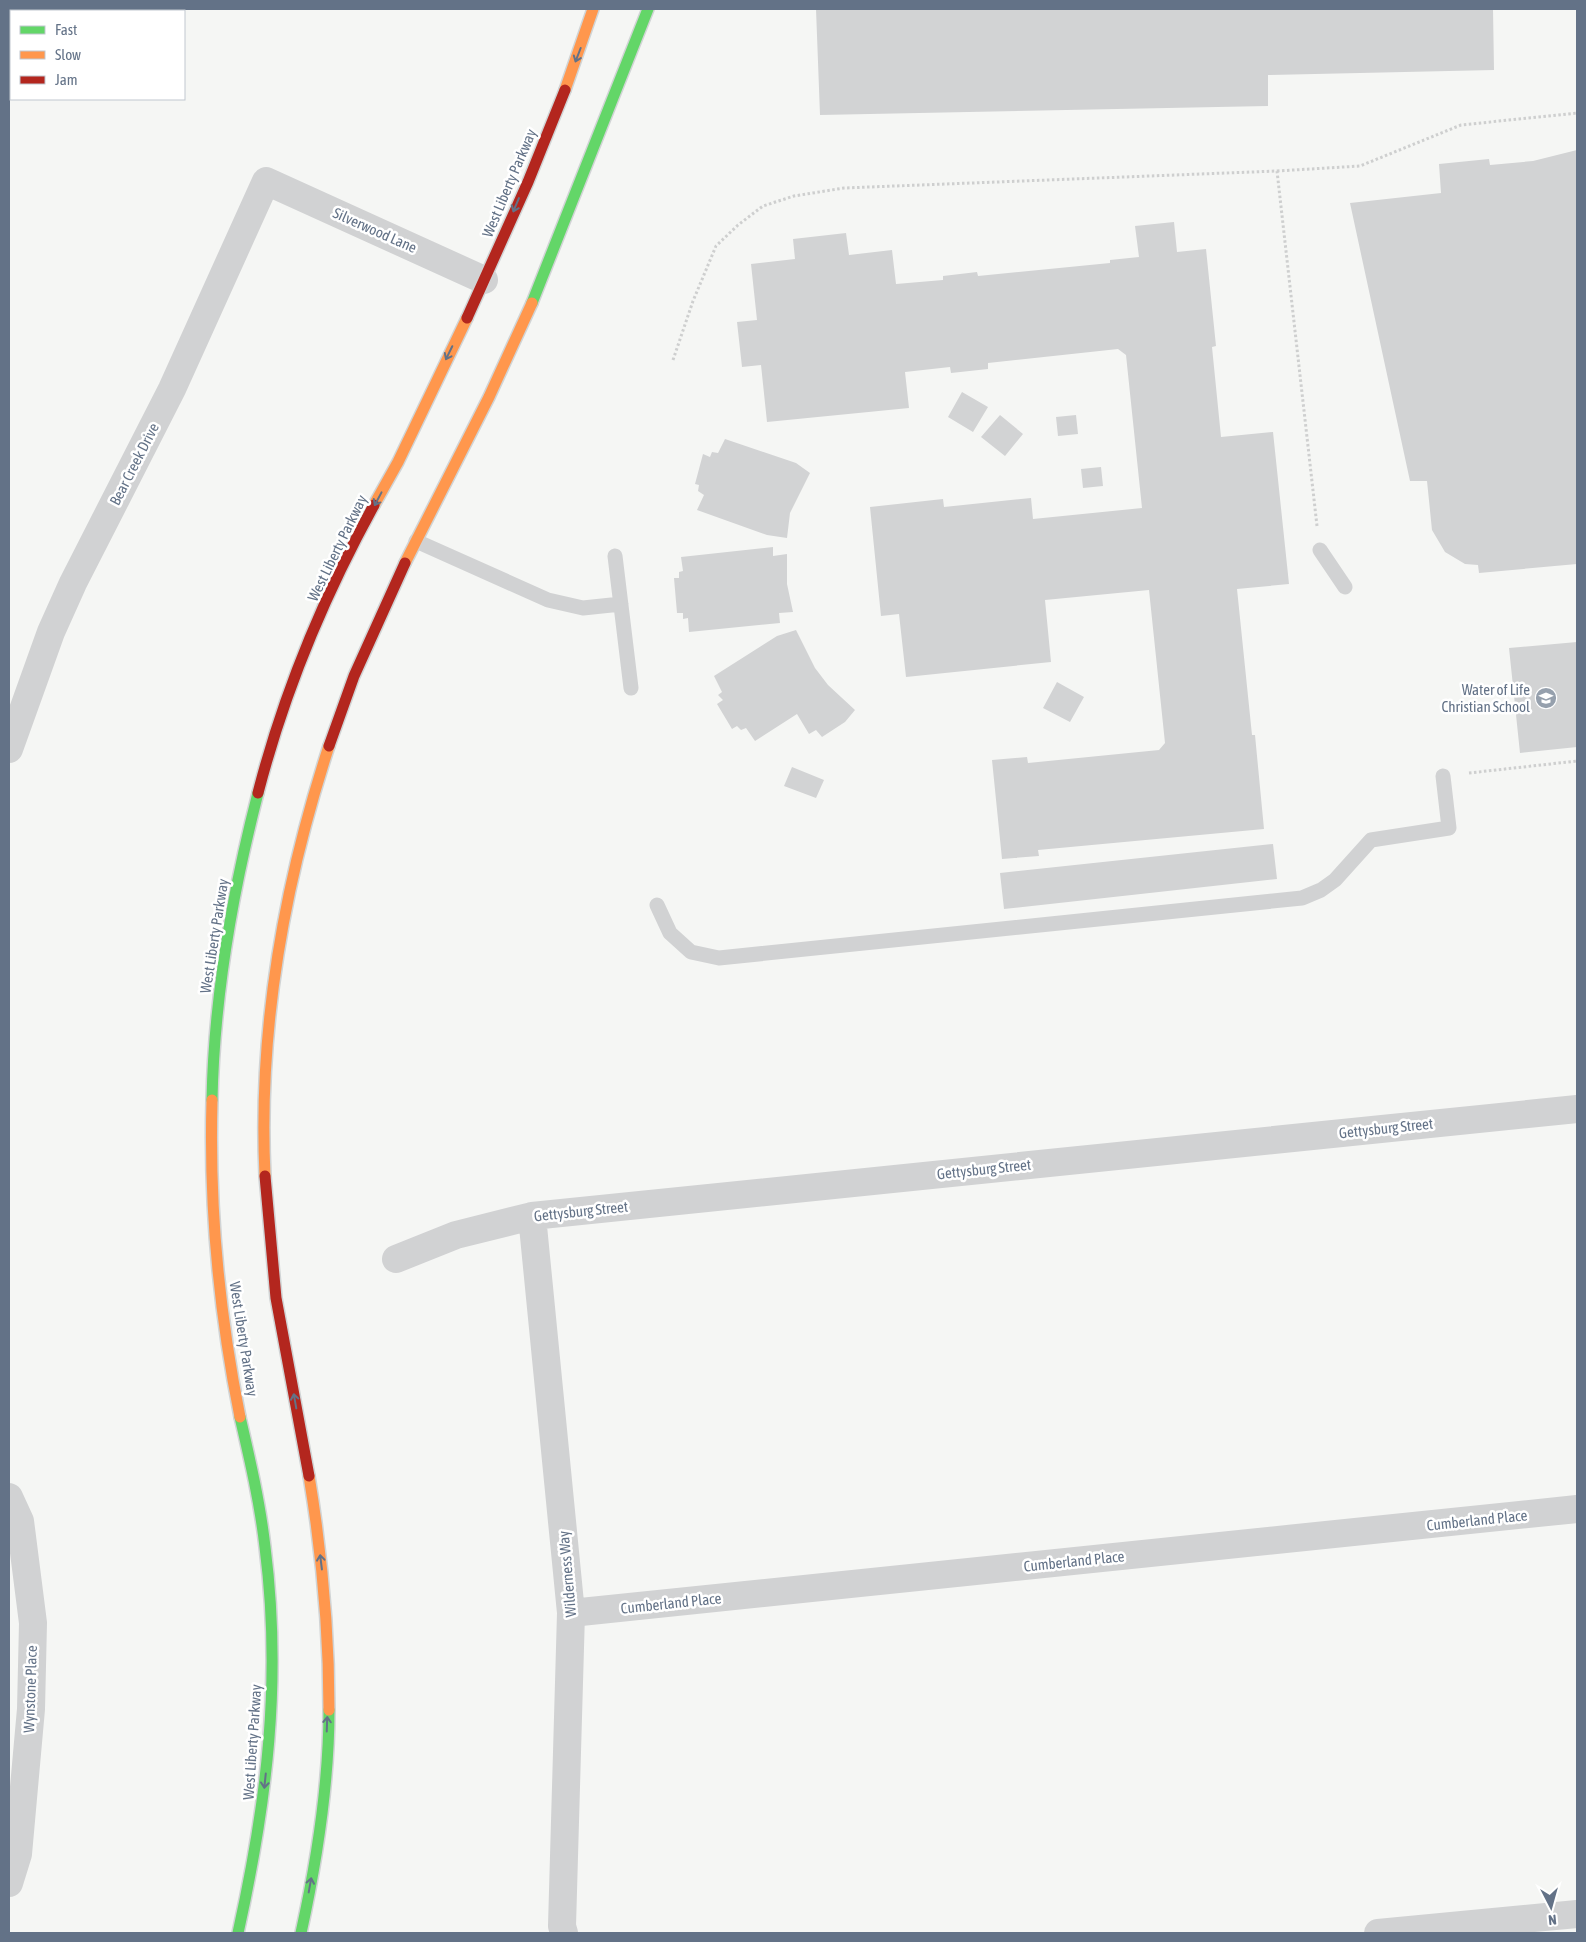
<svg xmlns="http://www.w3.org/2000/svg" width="1586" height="1942" font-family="'Asap Condensed',sans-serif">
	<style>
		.building { fill: #d2d3d4 }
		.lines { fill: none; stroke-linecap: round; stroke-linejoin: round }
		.fast-casing { stroke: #d1d4d5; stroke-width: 14 }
		.slow-casing { stroke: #d1d4d5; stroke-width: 14 }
		.jam-casing { stroke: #d1d4d5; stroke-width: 14 }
		.path { stroke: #cecfcf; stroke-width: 3; stroke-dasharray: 2.5 2.5; stroke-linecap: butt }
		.lane { stroke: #d1d2d3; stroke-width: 15 }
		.street { stroke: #d1d2d3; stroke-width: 28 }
		.fast { stroke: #63d668; stroke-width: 11 }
		.slow { stroke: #ff974d; stroke-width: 11 }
		.jam { stroke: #b3261e; stroke-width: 11 }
		.oneway { stroke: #637287 }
		.labels { text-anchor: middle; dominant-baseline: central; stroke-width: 5; stroke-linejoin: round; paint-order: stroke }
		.street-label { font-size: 15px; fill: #637287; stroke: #fff }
		.poi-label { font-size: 15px; fill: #637287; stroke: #fff; text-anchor: end }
	</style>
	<rect width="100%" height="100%" fill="#f5f6f4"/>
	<path class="building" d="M816,9H1493L1494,70L1268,75V106L820,115Z
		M1577,150V564L1479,573L1478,565L1465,564L1445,552L1432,530L1427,481H1410L1350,203L1441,193L1439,164L1489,159L1490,165L1533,161Z
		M1174,222L1177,252L1206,249L1216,346L1212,347L1221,437L1273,432L1289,584L1237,589L1252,735H1255L1264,829L1038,850L1039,856L1002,859L992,760L1027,757L1028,763L1159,750L1165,743L1149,590L1045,600L1051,662L906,677L899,614L881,616L870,507L943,499L944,507L1031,498L1033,519L1142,508L1126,355L1118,349L988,363V369L951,373L950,367L905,372L909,408L767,422L761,365L742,367L737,322L757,320L751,264L795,259L793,239L846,233L849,255L892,250L896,284L943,280V276L977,272L978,276L1110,263V260L1139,257L1135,226Z
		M962,392L988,407L973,432L948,417Z
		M1000,415L1023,434L1005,456L981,437Z
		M1076,415L1078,434L1058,436L1056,417Z
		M725,439L796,463L810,473L790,513L787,538L767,535L697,510L704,495L698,491L699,485L695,484L703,454L710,457L712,452L718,453Z
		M1101,467L1103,486L1083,488L1081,469Z
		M773,547V556L787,554V584L793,612L779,613L780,623L689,632L688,618L683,619V613H677L674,578H679V572L683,571L681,557Z
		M796,630L815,668L828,685L855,710L845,722L822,737L816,730L809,734L797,714L755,741L746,728L741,730L737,726L732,729L717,704L723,700L718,695L722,692L714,676L777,636Z
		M1577,642V747L1520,753L1509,648Z
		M1057,682L1084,697L1070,722L1043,708Z
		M792,767L824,780L816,798L784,786Z
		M1273,844L1277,879L1004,909L1000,873Z"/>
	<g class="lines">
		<g class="fast-casing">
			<path id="fast" d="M532,303L648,9
				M212,1100C214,996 232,894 258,793
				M238,1933C267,1802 282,1681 265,1547C260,1503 250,1460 240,1417
				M301,1933C317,1860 329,1786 329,1710"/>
		</g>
		<g class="slow-casing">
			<path id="slow" d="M565,90L593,9
				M374,505L398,462L467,318
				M405,563L489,397L532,303
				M212,1100C209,1206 219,1313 240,1417
				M265,1176C258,1030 284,884 329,746
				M309,1476C322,1554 329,1632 329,1710"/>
		</g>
		<g class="jam-casing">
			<path id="jam" d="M467,318L528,182L565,90
				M329,746L354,676L405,563
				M258,793C284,692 324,596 374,505
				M265,1176L276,1298L309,1476"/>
		</g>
		<path class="path" d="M1277,171L1360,166L1461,125L1577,113
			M673,360L693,301L716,246L738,225L763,206L794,196L844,188L1277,171L1317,526
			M1469,773L1577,761"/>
		<path class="lane" d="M142,11L144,9
			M9,12H11
			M416,541L548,600L583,608L621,604
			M1320,550L1345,587
			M615,556L631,688
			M657,905L670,933L691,952L719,958L1302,898L1321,890L1335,880L1371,840L1449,828L1443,776"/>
		<path class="street" d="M9,749L51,632L73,583L172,389L266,181L484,280
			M532,1216L571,1613L562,1926L564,1933
			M396,1259L456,1235L532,1216L1577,1109
			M9,1497L20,1521L33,1623L31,1709L18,1854L9,1883
			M571,1613L1577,1509
			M1378,1933L1577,1914"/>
		<use href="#fast" class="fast"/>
		<use href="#slow" class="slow"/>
		<use href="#jam" class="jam"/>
	</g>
	<defs><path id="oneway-shaft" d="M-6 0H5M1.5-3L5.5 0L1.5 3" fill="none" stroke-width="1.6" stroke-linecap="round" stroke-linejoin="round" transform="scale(1.25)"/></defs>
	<g class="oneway">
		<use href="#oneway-shaft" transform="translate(578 55) rotate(111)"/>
		<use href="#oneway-shaft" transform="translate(516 205) rotate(113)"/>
		<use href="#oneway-shaft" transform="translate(449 353) rotate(116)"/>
		<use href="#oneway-shaft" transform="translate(378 499) rotate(118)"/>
		<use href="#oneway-shaft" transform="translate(295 1401) rotate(-100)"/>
		<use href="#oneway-shaft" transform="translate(321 1562) rotate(-97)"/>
		<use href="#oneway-shaft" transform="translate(327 1724) rotate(-88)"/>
		<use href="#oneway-shaft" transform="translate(265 1781) rotate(96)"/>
		<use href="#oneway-shaft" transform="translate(310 1885) rotate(-80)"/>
	</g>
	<defs>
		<g id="school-disc" transform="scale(1.125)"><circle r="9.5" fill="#96a0ad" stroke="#fff"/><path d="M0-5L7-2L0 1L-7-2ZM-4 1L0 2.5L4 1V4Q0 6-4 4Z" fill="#fff"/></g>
	</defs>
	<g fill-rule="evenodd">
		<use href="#school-disc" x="1546" y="698"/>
	</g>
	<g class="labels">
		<g class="street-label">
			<text transform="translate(509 183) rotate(-67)">West Liberty Parkway</text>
			<text transform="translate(375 230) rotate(24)">Silverwood Lane</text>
			<text transform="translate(134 464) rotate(-63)">Bear Creek Drive</text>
			<text transform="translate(337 548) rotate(-64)">West Liberty Parkway</text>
			<text transform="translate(214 936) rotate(-81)">West Liberty Parkway</text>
			<text transform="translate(1386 1128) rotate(-6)">Gettysburg Street</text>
			<text transform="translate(984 1169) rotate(-6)">Gettysburg Street</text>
			<text transform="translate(581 1211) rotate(-6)">Gettysburg Street</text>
			<text transform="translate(244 1339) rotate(81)">West Liberty Parkway</text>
			<text transform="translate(1477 1520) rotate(-6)">Cumberland Place</text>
			<text transform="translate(1074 1561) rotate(-6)">Cumberland Place</text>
			<text transform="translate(567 1574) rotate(-95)">Wilderness Way</text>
			<text transform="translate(671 1603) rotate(-6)">Cumberland Place</text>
			<text transform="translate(30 1689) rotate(-88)">Wynstone Place</text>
			<text transform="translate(252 1742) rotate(-86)">West Liberty Parkway</text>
		</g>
		<g class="poi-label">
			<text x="1530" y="689">Water of Life<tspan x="1530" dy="17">Christian School</tspan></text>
		</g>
	</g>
	<rect width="1586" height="1942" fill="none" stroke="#637287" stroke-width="20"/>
	<rect x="10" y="10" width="175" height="90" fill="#ffffff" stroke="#c1c7cf"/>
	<rect x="20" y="26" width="25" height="8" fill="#63d668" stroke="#c1c7cf"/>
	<text x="55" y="35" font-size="15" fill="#637287">Fast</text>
	<rect x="20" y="51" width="25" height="8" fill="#ff974d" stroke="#c1c7cf"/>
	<text x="55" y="60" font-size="15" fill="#637287">Slow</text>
	<rect x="20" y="76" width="25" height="8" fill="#b3261e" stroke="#c1c7cf"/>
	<text x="55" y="85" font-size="15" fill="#637287">Jam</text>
	<g transform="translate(1551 1907) rotate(174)" stroke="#ffffff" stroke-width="4" paint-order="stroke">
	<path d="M0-4L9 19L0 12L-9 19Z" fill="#637287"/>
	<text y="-8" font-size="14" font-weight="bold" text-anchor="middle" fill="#637287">N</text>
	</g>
</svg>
